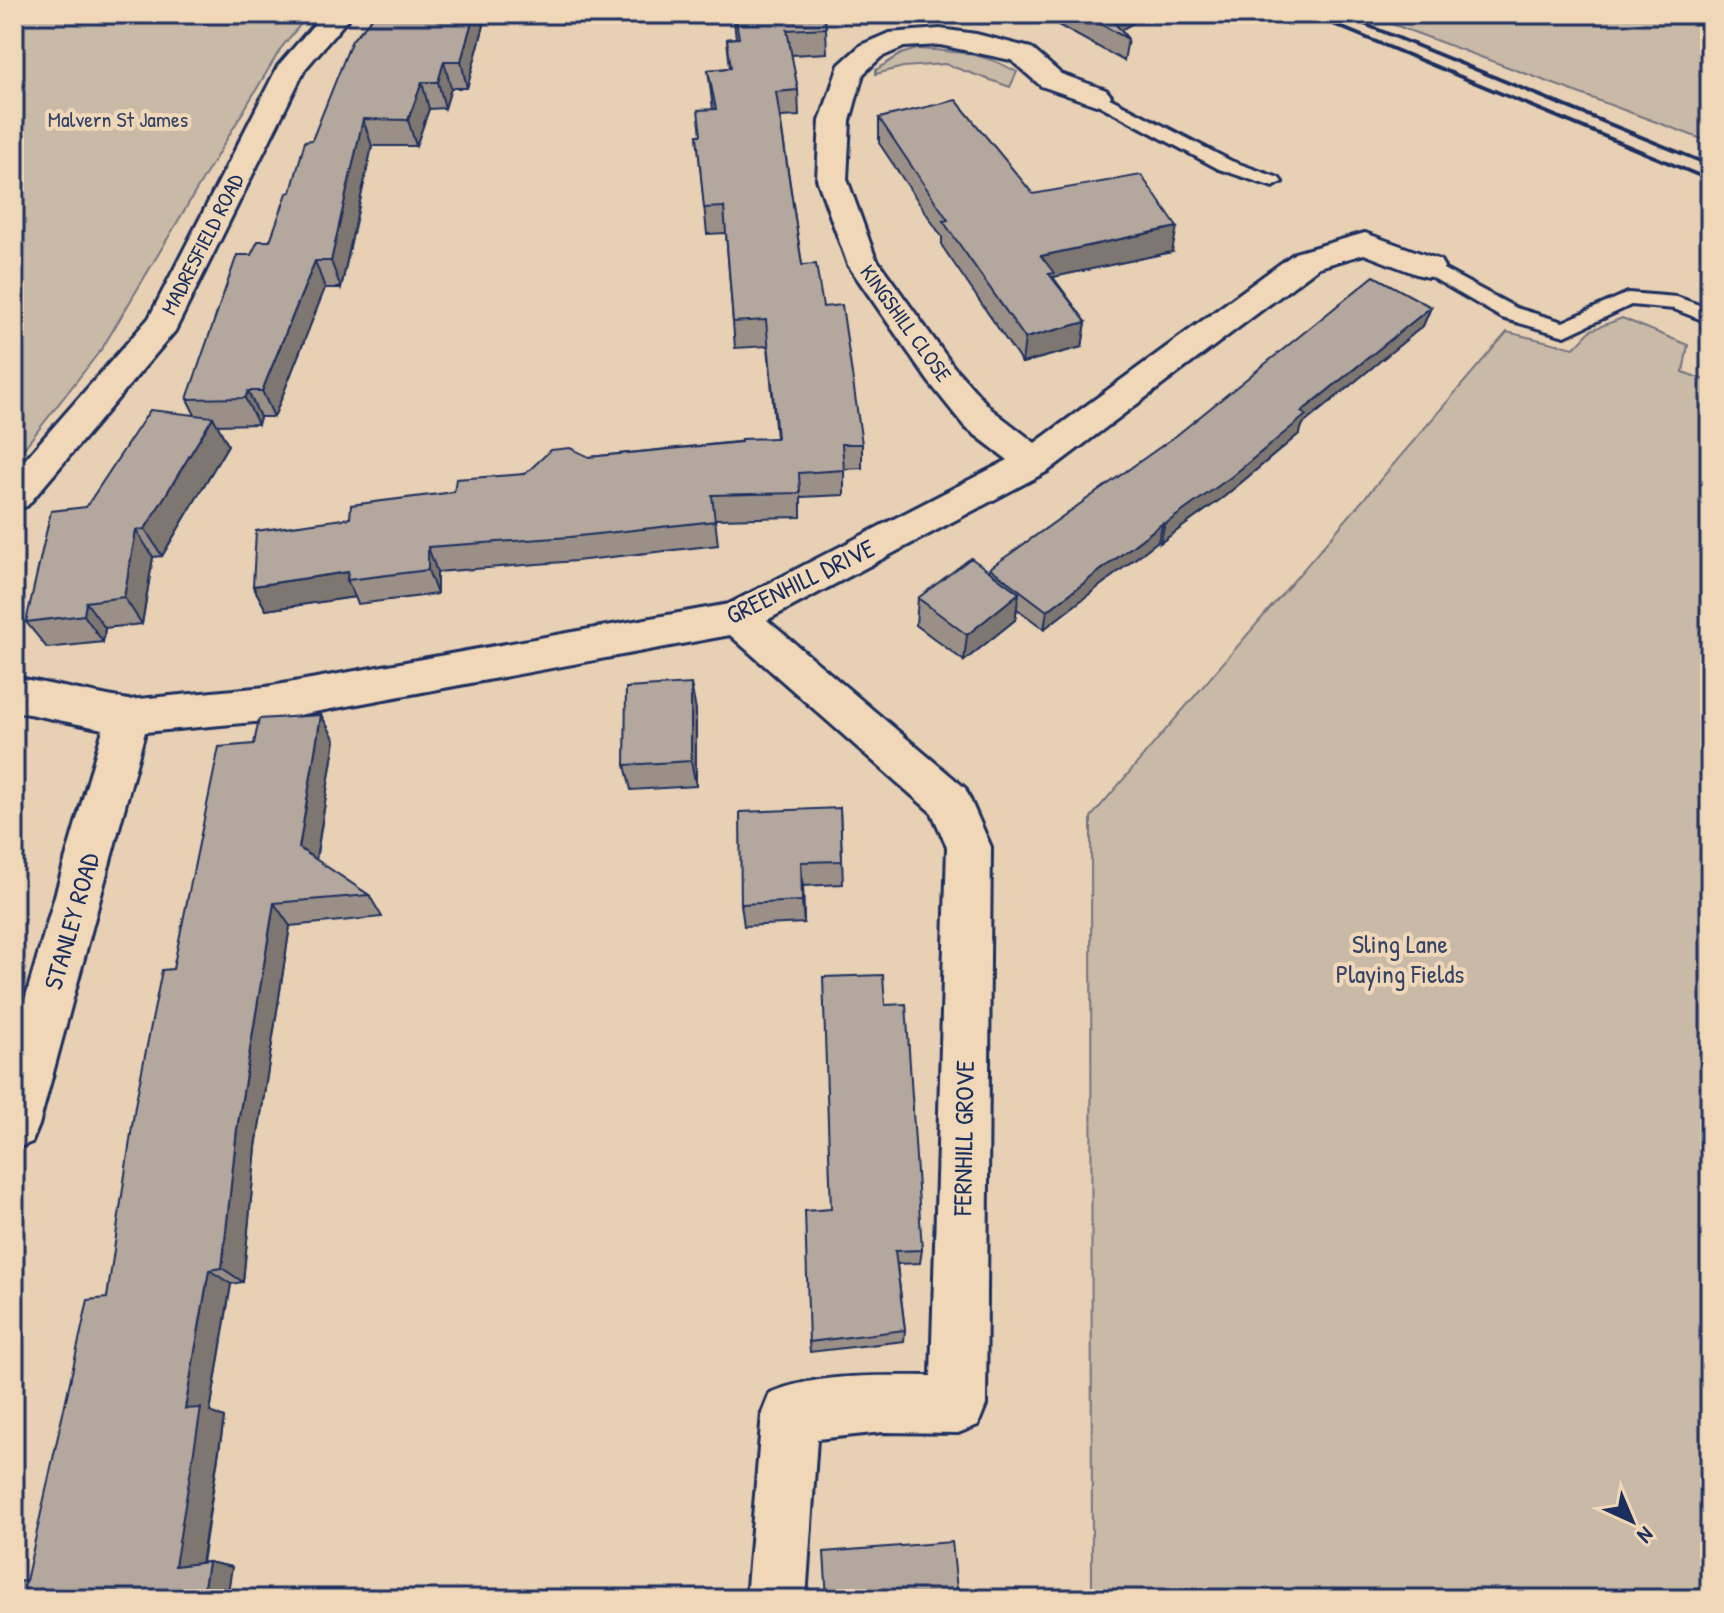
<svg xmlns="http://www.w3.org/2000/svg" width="1724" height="1613" font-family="'Patrick Hand',sans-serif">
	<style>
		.green { fill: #c9b9a7; stroke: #727482; stroke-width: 2 }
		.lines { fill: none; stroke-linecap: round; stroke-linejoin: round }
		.service-casing { stroke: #1b2f5e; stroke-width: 6 }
		.minor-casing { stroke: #1b2f5e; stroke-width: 6 }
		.tertiary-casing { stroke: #1b2f5e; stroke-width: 6 }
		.service { fill: #efd7b7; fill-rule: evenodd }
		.minor { fill: #efd7b7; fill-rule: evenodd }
		.tertiary { fill: #efd7b7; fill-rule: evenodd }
		.rail { stroke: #1b2f5e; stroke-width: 4 }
		.wall { fill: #9b9088; stroke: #1b2f5e; stroke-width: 2 }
		.shaded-wall { fill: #7e766f; stroke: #1b2f5e; stroke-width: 2 }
		.building { fill: #b4a89e; stroke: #1b2f5e; stroke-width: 2 }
		.labels { text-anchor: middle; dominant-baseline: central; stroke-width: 8; stroke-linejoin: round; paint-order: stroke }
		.far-park-label { font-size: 22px; fill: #354469; stroke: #efd7b7 }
		.far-street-label { font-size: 22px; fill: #1b2f5e; stroke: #efd7b7 }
		.street-label { font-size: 26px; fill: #1b2f5e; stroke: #efd7b7 }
		.park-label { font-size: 26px; fill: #354469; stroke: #efd7b7 }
	</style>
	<rect width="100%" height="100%" fill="#e7d0b3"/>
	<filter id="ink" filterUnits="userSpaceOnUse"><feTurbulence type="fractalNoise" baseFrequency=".0125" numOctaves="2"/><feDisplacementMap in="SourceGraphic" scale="16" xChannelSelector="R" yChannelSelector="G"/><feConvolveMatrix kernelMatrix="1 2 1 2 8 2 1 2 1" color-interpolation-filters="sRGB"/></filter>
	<g filter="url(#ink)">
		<path class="green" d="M14,14H309L281,48L103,347L14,461Z
			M1365,14H1710V142Z
			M917,49C954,51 985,53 1017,72L1010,87L945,64L903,67L876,74V70L901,54Z
			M1622,318L1688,345L1683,372L1710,382V1599H1092L1091,817L1507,332L1574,348L1591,330Z"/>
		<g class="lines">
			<g class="service-casing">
				<path id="service" d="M1096,91L1231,161L1279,178L1282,182L1273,187L1219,169L1090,100L1087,96L1090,92Z
					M1428,261L1516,308L1563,322L1628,293L1677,297L1710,309V323L1674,309L1631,305L1565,336L1502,318L1421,271L1418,267L1421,263Z"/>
			</g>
			<g class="minor-casing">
				<path id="minor" d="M940,29L976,34L1031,48L1061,74L1106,90L1111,96L1106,102L1096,105L1041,86L1011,60L940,45L904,47L881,57L863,74L850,121L847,179L875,257L953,366L991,409L1035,443L1295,253L1365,233L1440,260L1444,267L1440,274L1428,277L1416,274L1364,254L1319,267L1048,471L767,620L965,788L991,847L986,1405L978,1425L958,1433L883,1432L817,1439L806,1599H746L762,1413L770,1393C818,1373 879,1376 931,1376L947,847L932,813L730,635L266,721L145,732L39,1125L32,1142L14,1149V1038L103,729L14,711V677L128,700L266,687L729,604L1008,460L965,427L929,382L848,265L817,179L820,121L839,65L861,45L889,33Z"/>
			</g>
			<g class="tertiary-casing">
				<path id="tertiary" d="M323,14H352L305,69L175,331L27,506L14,510V472L149,318L278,66Z"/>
			</g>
			<use href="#service" class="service"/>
			<use href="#minor" class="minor"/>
			<use href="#tertiary" class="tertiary"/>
			<path class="rail" d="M1309,14L1710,180
				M1347,17L1710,165"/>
		</g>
		<path class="wall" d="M376,14H487L467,88H451L445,108L429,109L416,146H372L341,288H325L274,417H260L258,424L217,425L228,445L162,556L153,557L142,624L105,628L103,642L47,648L26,622L86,507L195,415L187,399L251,255L270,241L312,140Z
			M733,14H824L826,28L827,53L791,55L798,90L799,116L780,117L802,265L823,307L862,444V468L844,469V495L801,497V517L715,519L718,545L576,561L437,572V594L358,604L355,597L266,610L253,586L350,518L589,457L776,438L768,346L735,348L726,233L707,234L697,135H701L713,109L708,70L730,68L727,39L736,38Z
			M1038,14H1144L1143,17L1121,30L1128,39L1124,61Z
			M879,118L1033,194L1172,252L1053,277L1086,322L1082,347L1022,363L942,246V237L879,143Z
			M1431,307L1423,326L1303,424L1299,434L1225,496L1160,543L1158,541L1044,629L1017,609L1015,620L964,661L916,625L918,598L989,572L990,568Z
			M696,710V786L631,790L625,765Z
			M321,715L335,740L316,860L369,895L382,917L290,926L256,1147L243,1282L231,1284L210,1412L224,1418L202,1563L208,1562L232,1567L26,1581L107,1298L173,969L254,744Z
			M840,808L843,884L803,886L804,923L744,926L741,904Z
			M885,1005L922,1250L920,1263L897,1264L905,1330L904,1341L810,1352L809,1342L831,1209Z"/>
		<path class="shaded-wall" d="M474,14H487L467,88L461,61Z
			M1113,14H1144L1143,17L1116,33L1109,16Z
			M444,61L451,88L445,108L438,82Z
			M422,82L429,109L416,146L408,120Z
			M363,119L372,146L341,288L331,261Z
			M1177,227L1172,252L1053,277L1050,297L1041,256Z
			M315,261L325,288L274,417L262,391Z
			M1431,307L1423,326L1303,424L1299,434L1225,496L1160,543L1165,524L1301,412Z
			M1086,322L1082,347L1022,363L1025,338Z
			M248,391L260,417L258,424L245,398Z
			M213,417L228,445L162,556L145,529Z
			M1163,523L1158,541L1044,629L1047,611Z
			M136,530L153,557L142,624L124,597Z
			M428,547L437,572V594L428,570Z
			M348,572L347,580L355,597L266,610L253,586Z
			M1019,593L1015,620L964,661L967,635Z
			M86,602L105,628L103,642L84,615Z
			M691,684L696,710V786L691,761Z
			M321,715L335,740L314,871L299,848Z
			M801,862L803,886L804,923L802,901Z
			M274,903L290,926L256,1147L243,1282L222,1268L237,1129Z
			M209,1270L231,1284L210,1412L224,1418L200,1570L175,1566L185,1409Z
			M208,1562L232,1567L227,1599H202Z"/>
		<path class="building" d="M376,14H474L461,61H444L438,82H422L408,120L363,119L331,261H315L262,391H248L245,398L187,399L237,255H251L258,241H270L287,193L291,192L305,141L312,140L352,40Z
			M735,14H824L826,28L787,30L798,90L776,92L802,265L816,264L823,307L842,305L862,444H842L844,470L799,473L800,493L712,495L715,521L570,537L428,547V570L347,580L348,572L253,586L256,531L350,518L351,505L454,492L456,479L525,474L551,450L570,448L589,457L741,442V439L777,438L766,320L733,322L724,207L704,208L697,135H701L698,110L716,109L708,70L731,68L727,39L739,38Z
			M1082,14H1113L1109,16L1128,39Z
			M956,100L1033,194L1141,175L1177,227L1041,256L1054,273L1049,274L1086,322L1025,338L943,221L948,220L879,118Z
			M1374,276L1431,307L1301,412L1306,415L1231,477L1165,524L1163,523L1047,611L990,568L1177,435Z
			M150,410L213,417L145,529L136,530L124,597L86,602L84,615L26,622L51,511L86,507Z
			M971,558L1019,593L967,635L918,598Z
			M691,684V761L625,765L626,688Z
			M321,715L299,848L369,895L274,903L237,1129L222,1268L209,1270L185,1409L201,1408L175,1566L208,1562L202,1599H14L15,1582L26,1581L88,1300L107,1298L135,1106L162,970L173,969L219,747L254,744L259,719Z
			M840,808L842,861L801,862L802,901L741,904L740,812Z
			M883,975L885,1005L906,1004L922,1250L895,1251L905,1330L809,1342L805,1211L831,1209L823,977Z
			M952,1542L958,1599H827L824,1552Z"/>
	</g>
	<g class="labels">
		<g class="far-park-label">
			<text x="118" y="119">Malvern St James</text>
		</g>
		<g class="far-street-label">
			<text transform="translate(202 244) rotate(-63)">MADRESFIELD ROAD</text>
			<text transform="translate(906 323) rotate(54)">KINGSHILL CLOSE</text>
		</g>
		<g class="street-label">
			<text transform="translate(800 581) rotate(-26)">GREENHILL DRIVE</text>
			<text transform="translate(71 921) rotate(-74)">STANLEY ROAD</text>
			<text transform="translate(963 1138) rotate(-89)">FERNHILL GROVE</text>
		</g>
		<g class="park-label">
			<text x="1400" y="943">Sling Lane<tspan x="1400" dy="30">Playing Fields</tspan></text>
		</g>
	</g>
	<rect width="1724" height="1613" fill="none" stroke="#efd7b7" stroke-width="48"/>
	<rect x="24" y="24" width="1676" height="1565" fill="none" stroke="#1b2f5e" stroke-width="3" filter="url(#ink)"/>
	<g transform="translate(1632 1521) rotate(136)" stroke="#efd7b7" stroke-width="6" paint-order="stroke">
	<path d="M0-6L14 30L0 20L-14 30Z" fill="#1b2f5e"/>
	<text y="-12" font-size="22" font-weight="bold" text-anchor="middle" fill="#1b2f5e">N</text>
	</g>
</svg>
